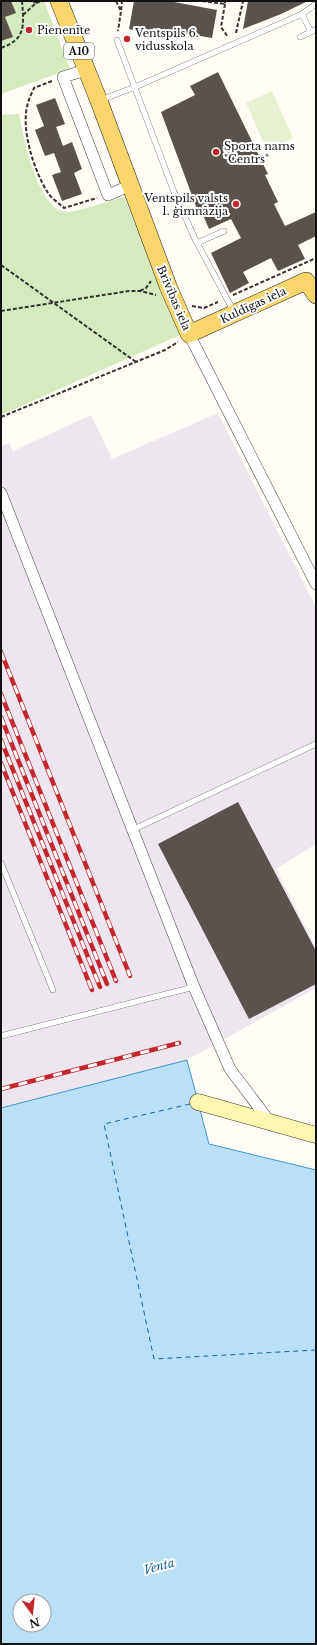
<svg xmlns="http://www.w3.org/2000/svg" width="317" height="1645" font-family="'Libre Baskerville',serif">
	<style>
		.industrial { fill: #eee6ef }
		.green { fill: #d5ebbd }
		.pitch { fill: #e6f2cf }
		.water { fill: #b9e0f7; stroke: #3f96cf; fill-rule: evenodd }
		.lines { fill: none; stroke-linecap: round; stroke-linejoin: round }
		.ferry { stroke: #1768a6; stroke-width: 1; stroke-dasharray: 5 4; stroke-linecap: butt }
		.building { fill: #5a524d }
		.lane-casing { stroke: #444; stroke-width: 6 }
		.street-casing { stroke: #444; stroke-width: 12 }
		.secondary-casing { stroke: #333; stroke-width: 17 }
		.primary-casing { stroke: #222; stroke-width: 18 }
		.path { stroke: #333; stroke-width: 2; stroke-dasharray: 4 2; stroke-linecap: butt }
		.lane { stroke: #fff; stroke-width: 5.5 }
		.street { stroke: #fff; stroke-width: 11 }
		.secondary { stroke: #fff6b0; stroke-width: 16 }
		.primary { stroke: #f9d66b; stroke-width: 17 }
		.rail-casing { stroke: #c4262e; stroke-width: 4.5 }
		.rail { stroke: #fff; stroke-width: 3; stroke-dasharray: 9; stroke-linecap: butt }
		.poi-dot { fill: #c4262e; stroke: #fff; stroke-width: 1.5 }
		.labels { text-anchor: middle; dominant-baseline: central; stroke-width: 4; stroke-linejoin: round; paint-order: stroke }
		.shield { fill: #fff; stroke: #585858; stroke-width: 1 }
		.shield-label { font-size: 10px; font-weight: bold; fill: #111 }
		.poi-label { font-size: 11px; fill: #111; stroke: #fff; text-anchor: start }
		.street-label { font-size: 11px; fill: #111; stroke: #fff }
		.water-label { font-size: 12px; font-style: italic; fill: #1768a6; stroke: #fff }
	</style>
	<rect width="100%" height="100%" fill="#fffdf5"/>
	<path class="industrial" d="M218,413L316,607V844L276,869L316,948V988L187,1060L1,1108V443L2,446L9,443L13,451L91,415L112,459Z"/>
	<path class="green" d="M1,1H44L70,69L1,94Z
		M19,114C23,136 38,212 67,212C78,212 111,200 124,197L180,335L1,415V115Z"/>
	<path class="pitch" d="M272,91L293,138L267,150L246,103Z"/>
	<path class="water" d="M187,1060L209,1144L316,1170V1644H1V1108ZM20,1601H44V1625H20Z"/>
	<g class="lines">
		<path class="ferry" d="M190,1104L104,1124L154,1359L316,1350"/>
	</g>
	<path class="building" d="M1,1H11L16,13L5,17L13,37L1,41Z
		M134,1H169L217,10L212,38L153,28L152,33L129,29Z
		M248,1H308L281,14L243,29Z
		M218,72L268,174L265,175L278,202L274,204L285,226L316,212V236L298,245L305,259L278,271L271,258L243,272L249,283L230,293L211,253L241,238L231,219L209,229L200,208L197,209L161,112L195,95L190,86Z
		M55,98L65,124L56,127L63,146L72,142L82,169L74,173L82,194L62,201L52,175L61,172L54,153L45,156L35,130L44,126L36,105Z
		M238,802L316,951V984L249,1019L158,844Z"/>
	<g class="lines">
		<g class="lane-casing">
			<path id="lane" d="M302,14L311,32L316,29
				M300,37L311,32
				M117,40L174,192L195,239L234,312
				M101,100L135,87L284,22L302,14L316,4
				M197,243L224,231
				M132,830L316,744
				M1,863L53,990
				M1,1036L194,987"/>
		</g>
		<g class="street-casing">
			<path id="street" d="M86,70L63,77L108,195L129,186
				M189,334L316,584
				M1,493L194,987L230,1069L270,1122"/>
		</g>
		<g class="secondary-casing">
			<path id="secondary" d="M198,1102L316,1135"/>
		</g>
		<g class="primary-casing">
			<path id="primary" d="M59,1L99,101L168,286L189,334L306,281L316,295"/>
		</g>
		<path class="path" d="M116,1L121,11L118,31
			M202,1L225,4V1
			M36,3L41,1
			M225,4L221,27L228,37
			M121,10L122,1
			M23,15L36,3L33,1
			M236,33L243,1
			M1,48C26,39 24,26 22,1
			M52,81L34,88C32,93 29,98 28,103C20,128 34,171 48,193C51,198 59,203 64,208L97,198
			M1,265L136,362
			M140,291L146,288L151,281
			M233,295L316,258
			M192,306L204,308L218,302
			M1,311L129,291H140L156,295
			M1,417L165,350L178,342"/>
		<use href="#lane" class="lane"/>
		<use href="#street" class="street"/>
		<use href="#secondary" class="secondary"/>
		<use href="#primary" class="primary"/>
		<g class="rail-casing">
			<path id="rail" d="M1,652L130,976
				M1,694L116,981
				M1,717L107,984
				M1,740L100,987
				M1,763L92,990
				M1,1089L179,1043"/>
		</g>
		<use href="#rail" class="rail"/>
	</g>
	<g class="poi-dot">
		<circle cx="29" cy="30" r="4"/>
		<circle cx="127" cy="39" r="4"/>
		<circle cx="216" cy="152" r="4"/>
		<circle cx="236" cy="204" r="4"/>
	</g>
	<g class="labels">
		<rect class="shield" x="64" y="43" width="30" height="16" rx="3"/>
		<g class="shield-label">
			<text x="79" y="51">A10</text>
		</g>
		<g class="poi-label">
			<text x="37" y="30">Pienenīte</text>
			<text x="135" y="33">Ventspils 6.<tspan x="135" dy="13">vidusskola</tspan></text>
			<text x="224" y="146">Sporta nams<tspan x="224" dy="13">"Centrs"</tspan></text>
			<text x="228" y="198" text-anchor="end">Ventspils valsts<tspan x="228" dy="13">1. ģimnāzija</tspan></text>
		</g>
		<g class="street-label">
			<text transform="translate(174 298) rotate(67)">Brīvības iela</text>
			<text transform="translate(253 305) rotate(-25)">Kuldīgas iela</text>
		</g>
		<g class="water-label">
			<text transform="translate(159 1566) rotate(-15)">Venta</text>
		</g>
	</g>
	<rect width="317" height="1645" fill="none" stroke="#111111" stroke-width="4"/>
	<g transform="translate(32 1613) rotate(165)"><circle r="19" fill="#ffffff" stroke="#a0a0a0"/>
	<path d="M0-3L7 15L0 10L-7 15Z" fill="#c4262e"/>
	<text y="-6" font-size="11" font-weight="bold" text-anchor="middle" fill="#111111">N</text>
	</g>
</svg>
